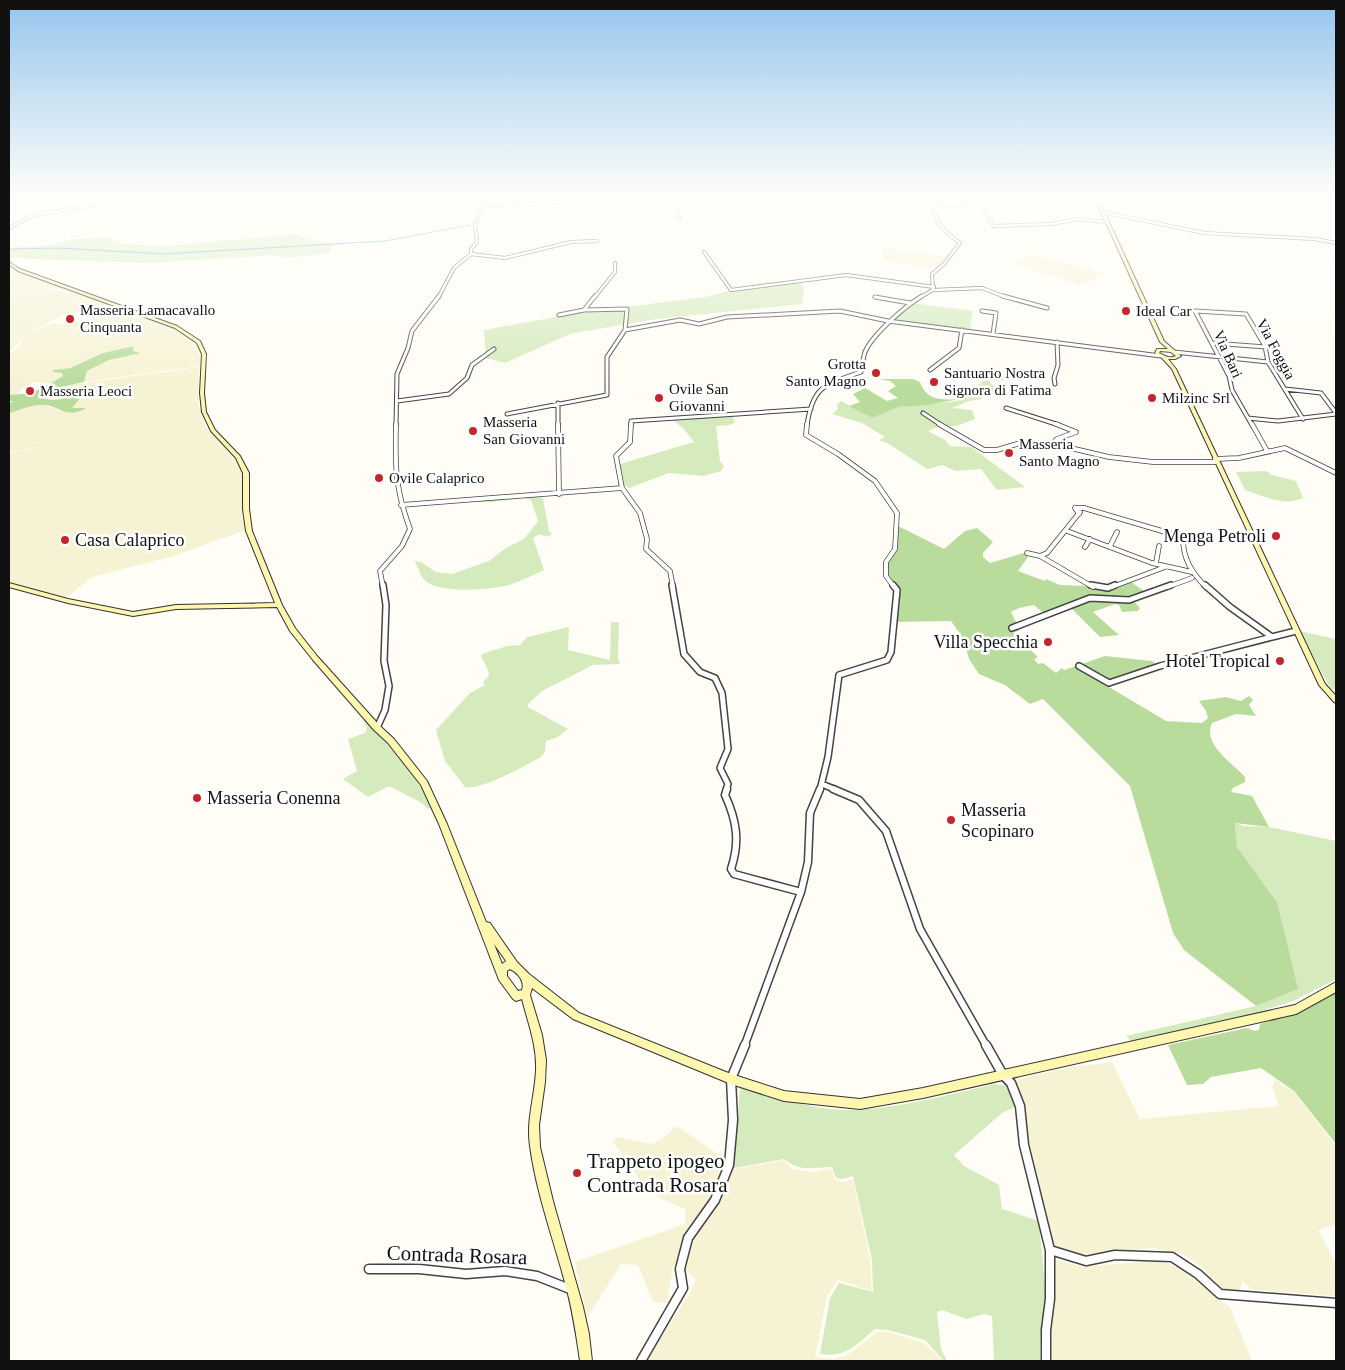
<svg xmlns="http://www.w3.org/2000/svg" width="1345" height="1370" font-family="Georgia,serif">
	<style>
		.farmland { fill: #f6f3d4; fill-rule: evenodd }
		.green { fill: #d5ebbd }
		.forest { fill: #b9dc9c }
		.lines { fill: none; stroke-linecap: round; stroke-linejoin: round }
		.stream { stroke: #3f96cf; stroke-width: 1 }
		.street-far5-casing { stroke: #444; stroke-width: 4 }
		.street-far4-casing { stroke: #444; stroke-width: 5 }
		.street-far3-casing { stroke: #444; stroke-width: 5.5 }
		.street-far2-casing { stroke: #444; stroke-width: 8 }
		.street-far1-casing { stroke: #444; stroke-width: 9 }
		.street-casing { stroke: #444; stroke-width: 11 }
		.secondary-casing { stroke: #333; stroke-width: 2 }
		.street-far5 { stroke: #fff; stroke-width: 2.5 }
		.street-far4 { stroke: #fff; stroke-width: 3 }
		.street-far3 { stroke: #fff; stroke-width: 4 }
		.street-far2 { stroke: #fff; stroke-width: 5 }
		.street-far1 { stroke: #fff; stroke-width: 6 }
		.street { stroke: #fff; stroke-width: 8 }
		.secondary { fill: #fff6b0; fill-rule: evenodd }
		.poi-dot { fill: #c4262e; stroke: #fff; stroke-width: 2 }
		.labels { text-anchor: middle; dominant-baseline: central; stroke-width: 5; stroke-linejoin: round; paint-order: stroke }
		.far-poi-label { font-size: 15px; fill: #111; stroke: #fff; text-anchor: start }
		.far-street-label { font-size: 15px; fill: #111; stroke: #fff }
		.poi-label { font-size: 18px; fill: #111; stroke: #fff; text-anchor: end }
		.near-poi-label { font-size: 21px; fill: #111; stroke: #fff; text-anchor: start }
		.near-street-label { font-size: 21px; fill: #111; stroke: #fff }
	</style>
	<rect width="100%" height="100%" fill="#fffdf5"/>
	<path class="farmland" d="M882,248L948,257L937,269L882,261Z
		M1029,254L1106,274L1080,285L1013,263Z
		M9,266L64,288V289L9,291Z
		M31,289L61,291L87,297L115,307L103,310L117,308L180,331L189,337L196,345L201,360L199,366L84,382L87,371L109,360L141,353L133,351L130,347L103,353L70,368L53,370V372L64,374L58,380L49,384L35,382L22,388L16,395H9V354L17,349L26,335L9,353V292ZM96,310L92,312L89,320L68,324H51L31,332L62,315Z
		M199,367L198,403L205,426L240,465L242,473V517L245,530L174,556L92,577L66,598L9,582V453L41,447L9,452V413L29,406L45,405L60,411L85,409L72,408L82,397L72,395L62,400L47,399L40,394L43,390L84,383Z
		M1112,1062L1140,1119L1279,1106L1272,1087L1275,1080L1294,1092L1336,1146V1225L1318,1230L1336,1264V1296L1253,1290L1242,1281L1240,1291L1223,1289L1204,1269L1185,1255L1153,1248L1080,1255L1054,1245L1015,1080L1060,1069Z
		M677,1126L725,1159L733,1169L785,1160L791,1169L816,1172L831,1168L835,1180L843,1182L853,1179L870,1259L872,1291L838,1280L827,1296L815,1357L832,1359L848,1355L877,1332H888L924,1343L943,1361H646L690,1293L696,1279L688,1272L673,1267L667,1303L653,1302L638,1265L621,1264L587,1318L575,1262L685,1224V1209L660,1198L638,1177L613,1142L617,1137L652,1144L663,1138Z
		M1055,1259L1082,1267L1156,1261L1184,1268L1213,1294L1230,1307L1252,1361H1050Z"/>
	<path class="green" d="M530,196H613L606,197L607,199L550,202Z
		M296,234L333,245L329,253L287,258L274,255L148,263L9,258V248L53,245L72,239L112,237L121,244L164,246Z
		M798,280L804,287L802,304L656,319L570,334L505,363L486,358L484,330L578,313L705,297L760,283Z
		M912,303L973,311L970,330L894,321Z
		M997,371L1010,380L989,381L998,392L985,394L982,399L969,401L952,408L972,410L975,419L957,426H940L928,431L945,440L950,446L971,447L1025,487L997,490L981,469L955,471L943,465L927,469L889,444L879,440L885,437L862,423L832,414L838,409L837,404L841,401L872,418L899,407L957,401Z
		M732,415L735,422L730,425L716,426L720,461L724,466L721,471L704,476L669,473L629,488L624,485L620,464L694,442L683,428L673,420Z
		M1266,471L1272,475L1296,481L1303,498C1284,507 1264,496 1245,490L1236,472Z
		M539,496L543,499L549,531L552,534L547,537L540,534L533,538L544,570C533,575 521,581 509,585C491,590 434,595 423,578C419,573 419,567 414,561L421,562L436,572L452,574L489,561L506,548L524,539L538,521L531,500L523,498L493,502H454Z
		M611,622H619L618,658L620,664L593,665L542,691L528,704V707L568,729L556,738L546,741L545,752L541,757C524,766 481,791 465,787L445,761L436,730L470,693L485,685L483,682L489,676L488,670L481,656L482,654L507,646L520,645L527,637L569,627L568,650L610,660Z
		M1299,631L1336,639V689H1331Z
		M363,713L406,762L432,807L428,809L420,802L389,786L368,797L343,779L357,771L348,739L365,733L367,728L361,715Z
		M1235,823L1244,826L1269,827L1336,841V979L1293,1001L1242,1017L1132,1042L1126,1036L1256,1006L1277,902L1237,847Z
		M995,1084L1009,1086L1016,1103L1015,1107L1002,1113L954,1155L964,1166L999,1185L1002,1209L1039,1221L1046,1297L1040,1339V1361H994L992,1316L984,1314L967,1319L942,1310L937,1312L941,1349L947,1361H944L925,1340L888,1330L875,1329C856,1345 846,1358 820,1354L830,1298L839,1283L873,1292L872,1260L853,1176L842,1179L836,1178L832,1167C811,1167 803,1173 784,1159L734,1168L740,1087C770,1097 816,1110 848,1110C898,1109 946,1095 995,1084Z"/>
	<path class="forest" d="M130,347H134L133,351L141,353L109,360L87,371L84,382L57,388L41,389L63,376L62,373L53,372V370L70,368L103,353Z
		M878,379H913L920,382C927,401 941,400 960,399L926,405L899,407L872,418L849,406L860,402L853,394L865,388L887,401L898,398L888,391L896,386L890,381Z
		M36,390H43L41,397C61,405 67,393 83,395L72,408H86C66,420 61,406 44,405C32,404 20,410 9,413V404L13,401H9V395L32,393Z
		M898,526L944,549L965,531L977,528L993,542L983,553V557L990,563L1024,553L1028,557L1018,571L1045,581L1046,579L1060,585L1089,586L1106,591L1131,582L1147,593L1132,599L1140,608L1138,611L1122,612L1119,605L1115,604L1093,612L1119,635L1100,637L1067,604L1047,616L1034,605L1019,608L1011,612L1020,630L1013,633L1038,657L1034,659L1038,664L1043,663L1056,673L1062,668L1064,670L1105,656L1152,661L1157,664L1159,669L1109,687L1166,721L1202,723L1208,718L1206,711L1199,701L1226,697L1241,701L1249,696L1253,700L1249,705L1256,716L1236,714L1212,723C1202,745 1233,763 1245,777V782L1233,788L1231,792L1252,796L1269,827L1235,823L1237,847L1277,902L1298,989L1256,1006L1184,950L1173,933L1130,786L1043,699L1030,704L1005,685L979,674L969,659L963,638L951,621L895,622L900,605L898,591L887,572L888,562L898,548Z
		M1336,991V1144L1294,1091L1261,1068L1211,1077L1203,1084L1187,1085L1168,1045L1247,1028L1255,1031L1259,1030L1260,1024L1304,1010Z"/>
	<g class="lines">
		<path class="stream" d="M9,249L58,248L164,254L385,241L470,225"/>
		<g class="street-far5-casing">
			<path id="street-far5" d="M675,196L679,218
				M1030,196L1098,201
				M933,205L980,204L994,226L1051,224L1077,219L1107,222
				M482,206L609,200
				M1102,212L1204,233L1315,239L1336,243
				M9,228L34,215L100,204L151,203L159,200L161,196
				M704,252L731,290L846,275L934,287
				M471,254L505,258L571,242L597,241
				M933,290L982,288L1008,298
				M875,297L879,298
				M438,298L454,268L471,254V249L477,242L475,223L481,210L479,196
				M594,298L615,272V263
				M919,298L933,290L932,274L944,264L960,243C939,228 935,221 930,196"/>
		</g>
		<g class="street-far4-casing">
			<path id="street-far4" d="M1003,296L1047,308
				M875,297L910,303
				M982,311L996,313L993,334
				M559,315L584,310
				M625,330L680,320L699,324L727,317L840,311L888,321L1161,356
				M1212,343L1266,347
				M1174,352L1268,362
				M930,370L959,348L962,330
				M1055,384L1054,378L1058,365L1057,342
				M1285,389L1321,393L1336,413
				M397,401L449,394L467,378L472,365L494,349
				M558,403V425
				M1006,408L1059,425
				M923,413L941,425
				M507,414L607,395V357L625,330L627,309L584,310L595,296
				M1248,418L1278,421L1336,414
				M396,425L397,374L408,348L412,331L439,296
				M631,425V421L811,409
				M807,425C813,384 827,384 861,372C862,366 863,358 865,352C872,335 905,306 922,296
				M1252,425L1232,390L1229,376L1195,311L1246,314L1265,346L1268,362L1303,419"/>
		</g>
		<g class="street-far3-casing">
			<path id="street-far3" d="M558,424L559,494
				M631,424L630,442L616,456L622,488L640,513L647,539L646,549L670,571L673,587
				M807,424L806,435L838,454L875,481L897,513L895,549L886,562V576L894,587
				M939,424L984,450H997L1020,443H1049L1109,457L1153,462H1216
				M1056,424L1076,432L1057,439L1055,441L1057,445
				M1252,424L1267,451
				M1215,459L1239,458L1285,448L1336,473
				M401,505L622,488
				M1079,514L1075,508H1084L1179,536L1183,539C1183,559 1192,573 1206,587
				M1067,531L1152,563L1192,572
				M1110,546L1117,532
				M1085,547L1090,539
				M1027,553L1040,556L1093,587
				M1040,556L1047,553L1080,512
				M1156,563L1159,546
				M383,587L380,571L402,546L410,529C395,488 395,467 396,424
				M1112,587L1165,567
				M1167,587L1192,578"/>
		</g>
		<g class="street-far2-casing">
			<path id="street-far2" d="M672,585L684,654L700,672L715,678L722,693L728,749L720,768L728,784L726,790
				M1091,585L1108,588L1115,585
				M1205,585L1230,607L1272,637L1296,631
				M1012,628L1090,598L1129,600L1171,585
				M1079,666L1109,683L1160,666L1272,637
				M377,728L385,710L389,686L384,661L386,605L383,585
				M822,784L836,790
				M820,790L828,757L839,675L887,660L891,652L897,590L893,585"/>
		</g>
		<g class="street-far1-casing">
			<path id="street-far1" d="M727,789L725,795C737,821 740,842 731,869L734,874L801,892
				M833,789L859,800L886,831L920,929L987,1047
				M744,1047L801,892L808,862L810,813L820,789"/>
		</g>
		<g class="street-casing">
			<path id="street" d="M986,1045L1003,1075L1011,1083L1020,1106L1024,1145L1050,1250V1299L1046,1330V1361
				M1050,1250L1086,1261L1115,1255L1172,1257L1198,1274L1220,1294L1336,1303
				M369,1269H419L466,1274L505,1271L537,1276L570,1289
				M641,1361L683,1288L680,1269L688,1238L715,1200L729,1165L733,1120L731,1079L745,1045"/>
		</g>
		<g class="secondary-casing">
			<path id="secondary" d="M1094,196H1097L1164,341L1181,356L1175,359H1168L1176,369L1325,684L1336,696V703L1334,702L1319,685L1172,369L1161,357L1155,353L1157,349H1168L1160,342ZM1160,351L1171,352L1176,356C1170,359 1165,356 1159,353Z
				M9,262L20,269L177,326L200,341L206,354L204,393L206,412L215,430L240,456L249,473V509L252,531L282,605L295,628L317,656L380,726L394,739L427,781L447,824L486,922L490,923L517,962L529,974L579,1013L731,1074L784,1091L860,1099L923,1088L1295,1005L1336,982V992L1296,1014L923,1098L860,1109L784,1101L731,1084L573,1019L532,988L530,995L542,1035L546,1060L545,1082L539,1125L540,1147L553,1201L583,1307L589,1334L592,1361H580C576,1333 572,1306 564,1279C552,1235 536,1191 530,1146C526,1120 535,1096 536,1070C537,1045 528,1023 522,999L516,1001L513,999L499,980L439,824L421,785L388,743L374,730L313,660L290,631L277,607L176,609L133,616L68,603L9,587V583L68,599L133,612L176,605L275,603L246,531L243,509V473L236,458L211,431L202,412L200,393L202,354L197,343L175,328L18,271L9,264ZM494,944L506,961L502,964ZM510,969C518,973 525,981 522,990L518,991L507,976V971Z"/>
		</g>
		<use href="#street-far5" class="street-far5"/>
		<use href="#street-far4" class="street-far4"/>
		<use href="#street-far3" class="street-far3"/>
		<use href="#street-far2" class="street-far2"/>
		<use href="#street-far1" class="street-far1"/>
		<use href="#street" class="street"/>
		<use href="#secondary" class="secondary"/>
	</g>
	<linearGradient id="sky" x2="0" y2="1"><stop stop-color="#95c6ee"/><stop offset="0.51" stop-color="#fffefa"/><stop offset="1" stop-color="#fffefa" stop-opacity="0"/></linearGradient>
	<rect width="1345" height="388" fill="url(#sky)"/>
	<g class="poi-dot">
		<circle cx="1126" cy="311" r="5"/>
		<circle cx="70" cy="319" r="5"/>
		<circle cx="876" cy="373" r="5"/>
		<circle cx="934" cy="382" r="5"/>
		<circle cx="30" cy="391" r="5"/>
		<circle cx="659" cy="398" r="5"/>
		<circle cx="1152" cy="398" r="5"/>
		<circle cx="473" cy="431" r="5"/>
		<circle cx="1009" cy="453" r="5"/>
		<circle cx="379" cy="478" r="5"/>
		<circle cx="1276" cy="536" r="5"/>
		<circle cx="65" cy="540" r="5"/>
		<circle cx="1048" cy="642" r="5"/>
		<circle cx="1280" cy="661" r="5"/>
		<circle cx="197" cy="798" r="5"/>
		<circle cx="951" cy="820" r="5"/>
		<circle cx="577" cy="1173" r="5"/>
	</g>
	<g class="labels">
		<g class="far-poi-label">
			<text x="80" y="310">Masseria Lamacavallo<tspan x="80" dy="17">Cinquanta</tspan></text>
			<text x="1136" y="311">Ideal Car</text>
			<text x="866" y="364" text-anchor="end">Grotta<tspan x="866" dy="17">Santo Magno</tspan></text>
			<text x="944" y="373">Santuario Nostra<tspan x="944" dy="17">Signora di Fatima</tspan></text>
			<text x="669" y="389">Ovile San<tspan x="669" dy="17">Giovanni</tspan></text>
			<text x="40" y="391">Masseria Leoci</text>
			<text x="1162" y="398">Milzinc Srl</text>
			<text x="483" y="422">Masseria<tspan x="483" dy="17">San Giovanni</tspan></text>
			<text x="1019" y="444">Masseria<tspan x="1019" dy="17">Santo Magno</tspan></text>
			<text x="389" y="478">Ovile Calaprico</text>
		</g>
		<g class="far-street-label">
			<text transform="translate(1276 349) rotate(62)">Via Foggia</text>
			<text transform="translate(1228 354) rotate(66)">Via Bari</text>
		</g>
		<g class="poi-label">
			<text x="1266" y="536">Menga Petroli</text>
			<text x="75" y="540" text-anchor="start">Casa Calaprico</text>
			<text x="1038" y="642">Villa Specchia</text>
			<text x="1270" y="661">Hotel Tropical</text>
			<text x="207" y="798" text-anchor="start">Masseria Conenna</text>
			<text x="961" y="810" text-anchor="start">Masseria<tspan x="961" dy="21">Scopinaro</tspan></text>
		</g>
		<g class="near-poi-label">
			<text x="587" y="1161">Trappeto ipogeo<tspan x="587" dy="24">Contrada Rosara</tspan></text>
		</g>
		<g class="near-street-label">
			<text transform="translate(457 1255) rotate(2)">Contrada Rosara</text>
		</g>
	</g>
	<rect width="1345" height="1370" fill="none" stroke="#111111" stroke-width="20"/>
</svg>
